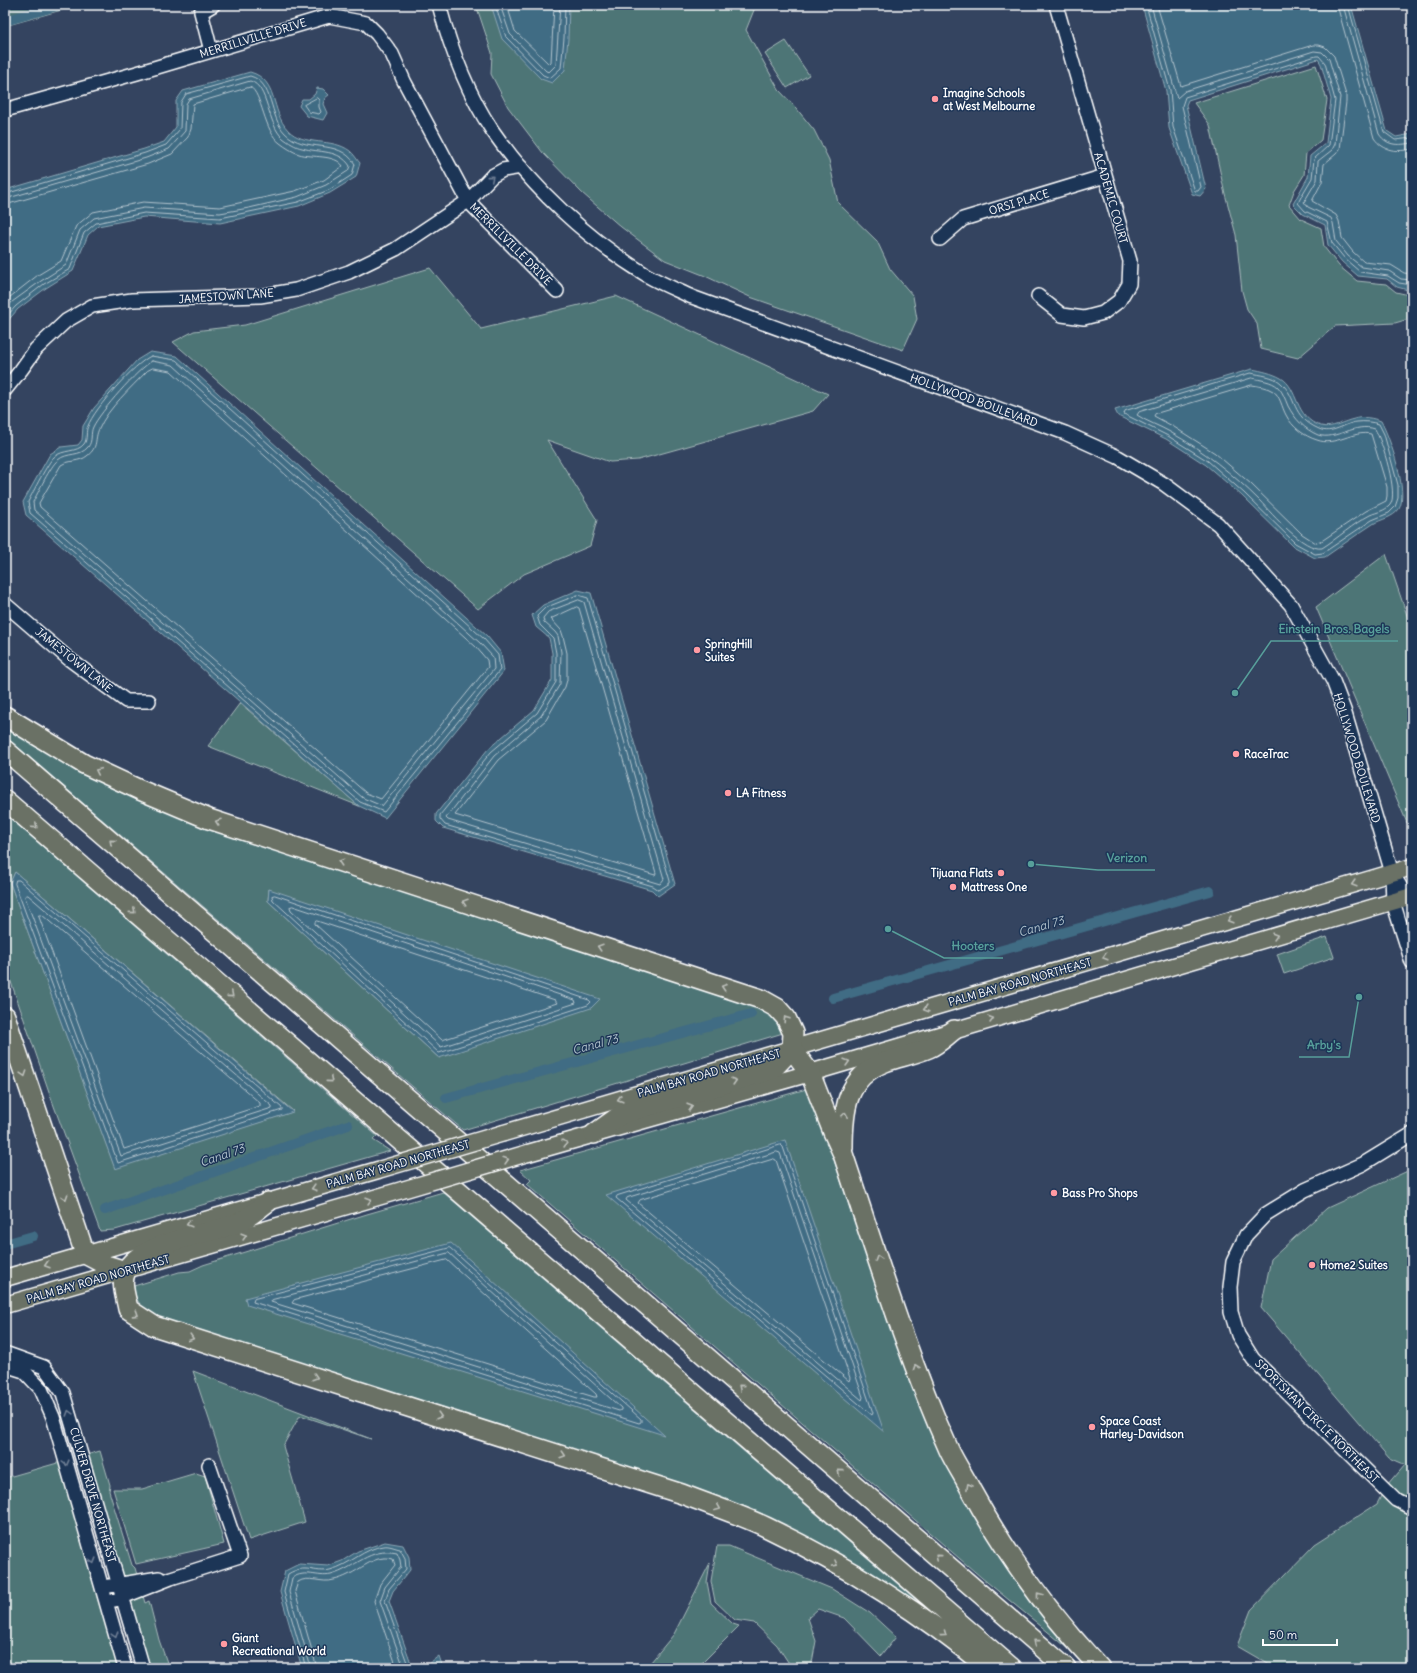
<svg xmlns="http://www.w3.org/2000/svg" width="1417" height="1673" font-family="Delius,sans-serif">
	<style>
		.green { fill: #4e7476; stroke: #a6baba; fill-rule: evenodd }
		.water { fill: #406c84; stroke: #8ca7b5 }
		.lines { fill: none; stroke-linecap: round; stroke-linejoin: round }
		.shore { stroke: #b3c4ce; stroke-width: 1 }
		.canal { stroke: #406c84; stroke-width: 10 }
		.minor-casing { stroke: #fff; stroke-width: 16 }
		.major-casing { stroke: #fff; stroke-width: 19 }
		.highway-casing { stroke: #fff; stroke-width: 22 }
		.minor { stroke: #1d3557; stroke-width: 13 }
		.major { stroke: #6a7165; stroke-width: 16 }
		.highway { stroke: #6a7165; stroke-width: 19 }
		.major-bridge-casing { stroke: #fff; stroke-width: 19; stroke-linecap: butt }
		.major-bridge { stroke: #6a7165; stroke-width: 16 }
		.oneway { stroke: #6c7c92 }
		.oneway2 { stroke: #bcbfba }
		.poi-dot { fill: #ff9aa2; stroke: #1d3557; stroke-width: 1.5 }
		.labels { text-anchor: middle; dominant-baseline: central; stroke-width: 3; stroke-linejoin: round; paint-order: stroke }
		.street-label { font-size: 11px; fill: #fff; stroke: #1d3557 }
		.poi-label { font-size: 11px; font-weight: bold; fill: #fff; stroke: #1d3557; text-anchor: start }
		.water-label { font-size: 12px; font-style: italic; fill: #b3c4ce; stroke: #1d3557 }
		.leader { fill: none; stroke: #579f9a; stroke-width: 1.5 }
		.callout-dot { fill: #579f9a; stroke: #1d3557; stroke-width: 1.5 }
		.callout-label { font-size: 12px; text-anchor: middle; font-weight: bold; fill: #579f9a; stroke: #1d3557; stroke-width: 3; stroke-linejoin: round; paint-order: stroke }
	</style>
	<rect width="100%" height="100%" fill="#344460"/>
	<filter id="ink" filterUnits="userSpaceOnUse"><feTurbulence type="fractalNoise" baseFrequency=".025" numOctaves="2"/><feDisplacementMap in="SourceGraphic" scale="8" xChannelSelector="R" yChannelSelector="G"/><feConvolveMatrix kernelMatrix="1 2 1 2 8 2 1 2 1" color-interpolation-filters="sRGB"/></filter>
	<g filter="url(#ink)">
		<path class="green" d="M5,5H79L5,26Z
			M476,5H756L746,30L779,90L796,108L814,130L829,160L838,203L877,241L890,269L913,296L917,319L903,350L750,297L703,275L665,260L621,227L582,193L543,153L508,107L491,74L492,53Z
			M786,41L809,75L787,88L765,54Z
			M1316,65L1327,100L1321,140L1306,153L1304,175L1294,191L1289,205L1301,219L1321,228L1324,247L1339,266L1357,281L1386,284L1396,292L1409,295L1412,294V318L1395,323L1335,326L1298,358L1261,349L1257,324L1247,309L1242,291L1236,235L1224,190L1210,125L1194,103Z
			M430,268L481,329L616,296L828,394L813,411L638,460L610,462L547,440L597,520L590,546L524,574L478,609L173,342L194,331L245,325Z
			M1386,554L1412,630V821L1407,823L1316,607Z
			M240,703L359,806L208,746Z
			M5,723L61,756L761,1008L776,1019L783,1033L463,1130L5,736ZM269,889L439,1058L268,901Z
			M5,814L377,1136L373,1140L390,1151L115,1230L100,1231L54,1106L11,982L5,973ZM15,872L293,1111L292,1112L115,1168L10,883Z
			M1327,937L1334,957L1284,974L1277,954Z
			M810,1088L879,1295L895,1319L927,1408L1091,1667L982,1578L527,1184L531,1180L520,1170Z
			M1412,1169V1501L1399,1495L1388,1485L1405,1465L1389,1458L1261,1308L1271,1259L1327,1208Z
			M443,1192L936,1617L823,1551L186,1327C165,1319 134,1314 134,1286L179,1272L190,1271L203,1265L367,1214Z
			M193,1371L371,1439L303,1416L299,1417L283,1446L305,1522L249,1540Z
			M100,1451L110,1485L109,1491L132,1565L135,1568L137,1575L122,1578L86,1455Z
			M61,1462L119,1668H5V1478Z
			M196,1473L205,1476L224,1544L136,1564L113,1489H142Z
			M1382,1494L1412,1513V1668H1275L1237,1646L1251,1610L1315,1544L1377,1504Z
			M717,1546H729L832,1589L870,1613L896,1637L881,1656L844,1618L818,1609L808,1618L816,1641L811,1668H792L777,1645L754,1623L735,1620L715,1601L711,1581Z
			M710,1563L707,1582L711,1603L733,1624L739,1626L697,1668H646L674,1634Z
			M143,1596L145,1603L149,1601L159,1640L169,1668H148L128,1602Z"/>
		<path class="water" d="M491,5H569L568,39L565,70L552,83L541,79L502,39Z
			M1142,5H1351L1387,131L1396,137L1412,134V289L1408,290L1397,287L1387,279L1358,276L1342,262L1328,245L1325,225L1303,214L1293,204L1308,177L1310,156L1326,143L1331,99L1321,64L1318,59L1188,100L1186,105L1206,189L1200,196L1192,194L1169,128L1166,91Z
			M250,72C279,80 270,111 288,130C304,147 332,137 350,151C354,154 357,160 360,163L356,177L330,193L299,206L220,223L144,217L98,226L88,235L73,271L46,288L18,309L5,324V190L144,149L164,142L176,127V101L183,91Z
			M317,88L323,89L329,95L325,98L323,104L327,113L323,120L307,116L299,106L302,99H309L315,94Z
			M150,352L177,356L487,636L501,653L504,671L385,818L359,806L26,515L23,502L50,454L61,447L78,445L82,440L83,426L94,408L137,360Z
			M1252,369C1262,371 1272,373 1281,378C1299,388 1294,418 1321,426C1332,429 1344,421 1354,419C1363,416 1373,418 1381,421C1390,438 1409,492 1399,509C1393,518 1381,519 1373,524C1356,535 1341,546 1325,557L1315,558L1293,546L1241,495L1206,465L1166,439L1118,416L1115,410Z
			M578,590L591,593L675,884L658,896L652,890L443,828L436,821V814L488,749L534,710L552,680V653L549,638L536,627L532,615L543,605Z
			M15,872L293,1112L115,1169L10,883Z
			M269,889L600,999L591,1008L439,1058L268,901Z
			M785,1140L884,1432L606,1195Z
			M451,1243L664,1435L247,1305L245,1298Z
			M385,1542L403,1545L409,1557L410,1570L393,1591L389,1601L412,1666L428,1664L439,1656L443,1668H302L280,1592L285,1571L299,1564L328,1566L342,1561L358,1551Z"/>
		<g class="lines">
			<path class="shore" d="M495,5L506,37L543,75L550,78L561,68L564,38L565,5
				M500,5L510,34L546,71L549,72L556,65L560,5
				M507,5L515,31L549,64L551,62L554,5
				M1146,5L1170,90L1173,127L1195,191H1198L1201,187L1182,106L1185,97L1316,56H1319L1325,63L1335,100L1329,145L1314,159L1312,178L1302,195L1298,203L1305,211L1327,222L1332,243L1345,259L1360,272L1388,276L1399,283L1412,285
				M1151,5L1177,98L1185,91L1314,51L1322,52L1329,59L1340,97L1335,144L1332,150L1318,161L1317,180L1304,202L1308,207L1331,218L1333,223L1336,241L1348,256L1362,267L1389,271L1401,279L1412,280
				M1157,5L1181,86L1313,45H1319L1325,47L1334,56L1346,95V102L1340,149L1336,154L1324,164L1322,182L1312,201L1336,215L1339,221L1342,238L1353,252L1364,262L1391,265L1404,273L1412,274
				M1337,5L1374,138C1384,152 1397,152 1412,149
				M1343,5L1379,134C1388,147 1399,145 1412,143
				M1348,5L1384,132L1395,140L1412,138
				M317,98L319,100V107L321,112L319,114L309,112L304,105Z
				M5,194L145,153L166,145L180,129L181,102L186,94L250,76C274,82 269,117 285,133C305,154 338,137 355,164L352,175L329,190L298,202L220,218L144,213L96,223L84,233L70,269L44,284L16,306L5,318
				M5,199L146,158L169,149L185,131L186,104L189,99L250,81C269,86 267,125 283,138C288,142 296,147 302,148C319,153 339,149 350,166L348,171L326,185L297,197L249,208L220,213L144,208L94,218L80,230L66,265L41,281L12,302L5,310
				M5,205L148,164L172,154L188,137L191,129L193,104L250,87C262,93 264,132 280,143C285,147 293,152 299,154C312,158 335,154 343,166L324,180L295,191L220,207L143,202L93,212L76,226L61,261L38,275L5,301
				M151,356L176,360L484,639L498,655L500,670L384,812L360,802L30,513L28,502C33,492 48,462 54,457C63,449 77,453 84,444C88,439 85,431 88,426C94,409 135,363 151,356Z
				M152,361L173,365L480,643L493,657L494,669L382,806L363,798L34,510L33,502C38,493 50,466 58,460C67,452 80,457 88,447C93,441 90,433 93,427C100,412 138,369 152,361Z
				M153,368L171,371L476,647L487,660L488,667L381,799L366,793L40,507L39,503L61,465C69,460 80,462 87,456C99,447 94,439 99,429C108,408 131,388 147,371Z
				M1251,373C1260,375 1274,376 1281,383C1298,398 1290,416 1319,429C1332,435 1345,423 1357,422C1365,421 1372,422 1379,424L1384,434L1398,485V498L1395,507L1389,513L1372,520L1323,553L1315,554L1295,543L1244,493L1208,461L1168,436L1124,414L1125,411Z
				M1252,378C1260,380 1272,381 1278,387C1283,392 1285,399 1288,406C1295,419 1304,429 1318,435C1336,441 1355,422 1375,429C1382,441 1399,494 1390,505C1385,511 1377,512 1370,515C1353,524 1338,538 1322,548C1304,551 1272,514 1260,501C1233,474 1203,450 1170,432C1160,426 1147,422 1137,415L1139,412Z
				M1252,385C1258,386 1267,387 1273,391C1280,395 1282,408 1286,415C1292,427 1304,436 1317,440C1335,447 1353,430 1371,434L1387,487V496L1386,501L1366,511L1320,542L1316,543L1302,534L1251,484L1215,453L1174,427L1154,416L1155,414Z
				M578,595L588,598L670,881V883L659,890L653,886L445,825L440,819V815L491,752L537,713L556,682V653L553,638L540,625L537,616L545,608Z
				M579,600L584,602L664,879L660,884L448,820L446,818L494,756L541,716L560,684L561,652L558,636L555,632L544,622L543,618L548,612Z
				M577,607L579,608L656,873L655,875L455,815L498,760L546,720L565,687L567,680V653L563,636L561,630L551,619Z
				M16,880H19L282,1108V1110L118,1163L15,884Z
				M26,895H28L272,1106V1108L121,1156L25,897Z
				M275,895L589,1000L591,1002L588,1005L439,1053L273,900L272,896Z
				M293,906L575,1000L576,1003L441,1047L291,910L290,907Z
				M39,915H42L260,1103V1106L124,1149L39,917Z
				M317,921L555,1000L557,1003L442,1040L315,924V922Z
				M781,1145L783,1147L873,1413L872,1415L616,1198L617,1196Z
				M777,1152L780,1153L863,1397L862,1400L626,1200L627,1198Z
				M774,1159L776,1160L850,1378L849,1381L638,1203L640,1200Z
				M450,1248L641,1419V1422L639,1423L253,1302L254,1299Z
				M449,1253L621,1408V1410L619,1411L271,1302L272,1300Z
				M447,1260L596,1394L597,1397H594L292,1303L294,1300Z
				M306,1668L284,1592L288,1574C306,1563 314,1574 330,1570C350,1565 364,1548 384,1546C389,1545 395,1548 400,1549L405,1558L406,1569L389,1589L385,1601L409,1668
				M311,1668L289,1592L292,1578C306,1569 317,1578 331,1575C356,1568 369,1547 397,1553L400,1560L401,1567L385,1587L380,1601L404,1668
				M317,1668L295,1591L298,1582C308,1575 322,1584 334,1580C339,1579 344,1577 348,1575C363,1568 376,1554 393,1559L395,1565L380,1584L374,1601L397,1668"/>
			<path class="canal" d="M5,21L60,5
				M833,998L1210,891
				M446,1098L751,1014
				M105,1210L348,1125
				M5,1244L33,1236"/>
			<g class="minor-casing">
				<path id="minor" d="M439,5C450,46 468,94 492,130C532,188 587,239 648,276C662,284 677,290 692,297L1065,433L1118,457L1164,484L1218,524L1291,605L1333,681L1344,710L1392,873L1407,897L1412,915
					M211,51L201,12L213,5
					M5,110L137,73L329,16L366,23L377,34L392,54L404,81L468,201L557,291
					M940,239L963,219L1105,176
					M1038,296L1062,315L1084,318L1103,313L1119,301L1129,284L1130,261L1056,5
					M5,390L21,370L36,349L66,321L92,306L132,300L260,296L296,290L349,272L396,249L468,201L492,176L503,170L521,167
					M5,604L69,659L126,701H149
					M1392,875L1393,902L1412,962
					M1412,1134L1363,1164L1305,1190L1266,1214L1246,1235L1233,1262L1230,1287L1231,1312L1238,1335L1253,1359L1396,1500L1412,1508
					M5,1353L44,1367L63,1393L143,1668
					M5,1365L24,1371L41,1389L53,1417L125,1668
					M109,1586L159,1578
					M115,1600L171,1578L240,1556L209,1465"/>
			</g>
			<g class="major-casing">
				<path id="major" d="M504,1133L1412,867
					M528,1153L810,1073L1412,896
					M5,1278L378,1170
					M5,1305L402,1190"/>
			</g>
			<g class="highway-casing">
				<path id="highway" d="M5,716L84,764L140,790L209,819L761,999L777,1008L786,1018L793,1033L792,1049L772,1070L622,1114L594,1134
					M5,750L1066,1668
					M5,800L1012,1668
					M5,1016L85,1254L106,1265L126,1271
					M792,1049L810,1073L833,1132L843,1154C876,1253 906,1354 949,1450C955,1463 964,1476 971,1490C1006,1554 1049,1614 1100,1668
					M843,1148C843,1112 845,1077 885,1062C899,1057 915,1054 929,1048C938,1044 946,1036 954,1030
					M268,1202C258,1209 246,1220 235,1224C208,1234 138,1243 126,1271C120,1283 126,1297 128,1309L154,1326L682,1494C710,1505 739,1514 766,1527C845,1565 921,1612 988,1668"/>
			</g>
			<use href="#minor" class="minor"/>
			<use href="#major" class="major"/>
			<use href="#highway" class="highway"/>
			<g class="major-bridge-casing">
				<path id="major-bridge" d="M378,1170L504,1133
					M402,1190L528,1153"/>
			</g>
			<use href="#major-bridge" class="major-bridge"/>
		</g>
		<defs><path id="oneway-chevron" d="M-2-3.5L2.5 0L-2 3.5" fill="none" stroke-width="1.6" stroke-linecap="round" stroke-linejoin="round"/></defs>
		<g class="oneway">
			<use href="#oneway-chevron" transform="translate(491 178) rotate(-40)"/>
			<use href="#oneway-chevron" transform="translate(69 1413) rotate(-107)"/>
			<use href="#oneway-chevron" transform="translate(66 1463) rotate(75)"/>
			<use href="#oneway-chevron" transform="translate(93 1561) rotate(74)"/>
			<use href="#oneway-chevron" transform="translate(115 1635) rotate(73)"/>
		</g>
		<g class="oneway2">
			<use href="#oneway-chevron" transform="translate(98 771) rotate(-155)"/>
			<use href="#oneway-chevron" transform="translate(218 822) rotate(-162)"/>
			<use href="#oneway-chevron" transform="translate(35 826) rotate(41)"/>
			<use href="#oneway-chevron" transform="translate(112 842) rotate(-139)"/>
			<use href="#oneway-chevron" transform="translate(341 862) rotate(-162)"/>
			<use href="#oneway-chevron" transform="translate(1354 884) rotate(164)"/>
			<use href="#oneway-chevron" transform="translate(465 902) rotate(-162)"/>
			<use href="#oneway-chevron" transform="translate(133 911) rotate(41)"/>
			<use href="#oneway-chevron" transform="translate(1230 920) rotate(164)"/>
			<use href="#oneway-chevron" transform="translate(1275 936) rotate(-16)"/>
			<use href="#oneway-chevron" transform="translate(600 947) rotate(-162)"/>
			<use href="#oneway-chevron" transform="translate(1105 957) rotate(164)"/>
			<use href="#oneway-chevron" transform="translate(724 987) rotate(-162)"/>
			<use href="#oneway-chevron" transform="translate(231 995) rotate(41)"/>
			<use href="#oneway-chevron" transform="translate(926 1009) rotate(164)"/>
			<use href="#oneway-chevron" transform="translate(786 1019) rotate(-123)"/>
			<use href="#oneway-chevron" transform="translate(991 1019) rotate(-16)"/>
			<use href="#oneway-chevron" transform="translate(847 1062) rotate(-16)"/>
			<use href="#oneway-chevron" transform="translate(24 1074) rotate(72)"/>
			<use href="#oneway-chevron" transform="translate(330 1080) rotate(41)"/>
			<use href="#oneway-chevron" transform="translate(734 1081) rotate(-17)"/>
			<use href="#oneway-chevron" transform="translate(620 1099) rotate(164)"/>
			<use href="#oneway-chevron" transform="translate(690 1107) rotate(-16)"/>
			<use href="#oneway-chevron" transform="translate(845 1115) rotate(-83)"/>
			<use href="#oneway-chevron" transform="translate(565 1143) rotate(-16)"/>
			<use href="#oneway-chevron" transform="translate(506 1160) rotate(-16)"/>
			<use href="#oneway-chevron" transform="translate(314 1188) rotate(164)"/>
			<use href="#oneway-chevron" transform="translate(65 1197) rotate(72)"/>
			<use href="#oneway-chevron" transform="translate(369 1200) rotate(-16)"/>
			<use href="#oneway-chevron" transform="translate(189 1224) rotate(164)"/>
			<use href="#oneway-chevron" transform="translate(244 1236) rotate(-16)"/>
			<use href="#oneway-chevron" transform="translate(878 1258) rotate(-108)"/>
			<use href="#oneway-chevron" transform="translate(47 1265) rotate(163)"/>
			<use href="#oneway-chevron" transform="translate(136 1314) rotate(33)"/>
			<use href="#oneway-chevron" transform="translate(191 1338) rotate(17)"/>
			<use href="#oneway-chevron" transform="translate(916 1367) rotate(-109)"/>
			<use href="#oneway-chevron" transform="translate(315 1377) rotate(17)"/>
			<use href="#oneway-chevron" transform="translate(741 1387) rotate(-139)"/>
			<use href="#oneway-chevron" transform="translate(439 1416) rotate(17)"/>
			<use href="#oneway-chevron" transform="translate(563 1455) rotate(18)"/>
			<use href="#oneway-chevron" transform="translate(840 1472) rotate(-139)"/>
			<use href="#oneway-chevron" transform="translate(969 1486) rotate(-119)"/>
			<use href="#oneway-chevron" transform="translate(718 1508) rotate(22)"/>
			<use href="#oneway-chevron" transform="translate(938 1557) rotate(-139)"/>
			<use href="#oneway-chevron" transform="translate(835 1564) rotate(29)"/>
			<use href="#oneway-chevron" transform="translate(1039 1595) rotate(-128)"/>
			<use href="#oneway-chevron" transform="translate(944 1634) rotate(36)"/>
			<use href="#oneway-chevron" transform="translate(1036 1642) rotate(-139)"/>
		</g>
	</g>
	<g class="poi-dot">
		<circle cx="935" cy="99" r="4"/>
		<circle cx="697" cy="650" r="4"/>
		<circle cx="1236" cy="754" r="4"/>
		<circle cx="728" cy="793" r="4"/>
		<circle cx="1001" cy="873" r="4"/>
		<circle cx="953" cy="887" r="4"/>
		<circle cx="1054" cy="1193" r="4"/>
		<circle cx="1312" cy="1265" r="4"/>
		<circle cx="1092" cy="1427" r="4"/>
		<circle cx="224" cy="1644" r="4"/>
	</g>
	<g class="labels">
		<g class="street-label">
			<text transform="translate(253 38) rotate(-17)">MERRILLVILLE DRIVE</text>
			<text transform="translate(1111 198) rotate(74)">ACADEMIC COURT</text>
			<text transform="translate(1019 202) rotate(-17)">ORSI PLACE</text>
			<text transform="translate(511 244) rotate(45)">MERRILLVILLE DRIVE</text>
			<text transform="translate(226 296) rotate(-4)">JAMESTOWN LANE</text>
			<text transform="translate(974 400) rotate(20)">HOLLYWOOD BOULEVARD</text>
			<text transform="translate(74 660) rotate(39)">JAMESTOWN LANE</text>
			<text transform="translate(1357 758) rotate(73)">HOLLYWOOD BOULEVARD</text>
			<text transform="translate(1020 982) rotate(-16)">PALM BAY ROAD NORTHEAST</text>
			<text transform="translate(709 1073) rotate(-16)">PALM BAY ROAD NORTHEAST</text>
			<text transform="translate(398 1164) rotate(-16)">PALM BAY ROAD NORTHEAST</text>
			<text transform="translate(98 1279) rotate(-16)">PALM BAY ROAD NORTHEAST</text>
			<text transform="translate(1317 1421) rotate(45)">SPORTSMAN CIRCLE NORTHEAST</text>
			<text transform="translate(93 1495) rotate(74)">CULVER DRIVE NORTHEAST</text>
		</g>
		<g class="poi-label">
			<text x="943" y="93">Imagine Schools<tspan x="943" dy="13">at West Melbourne</tspan></text>
			<text x="705" y="644">SpringHill<tspan x="705" dy="13">Suites</tspan></text>
			<text x="1244" y="754">RaceTrac</text>
			<text x="736" y="793">LA Fitness</text>
			<text x="993" y="873" text-anchor="end">Tijuana Flats</text>
			<text x="961" y="887">Mattress One</text>
			<text x="1062" y="1193">Bass Pro Shops</text>
			<text x="1320" y="1265">Home2 Suites</text>
			<text x="1100" y="1421">Space Coast<tspan x="1100" dy="13">Harley-Davidson</tspan></text>
			<text x="232" y="1638">Giant<tspan x="232" dy="13">Recreational World</tspan></text>
		</g>
		<g class="water-label">
			<text transform="translate(1041 926) rotate(-16)">Canal 73</text>
			<text transform="translate(595 1044) rotate(-15)">Canal 73</text>
			<text transform="translate(222 1155) rotate(-19)">Canal 73</text>
		</g>
	</g>
	<path class="leader" d="M1235 693L1271 641H1398M1031 864L1098 870H1155M888 929L944 958H1003M1359 997L1349 1057H1299"/>
	<g class="callout-dot">
		<circle cx="1235" cy="693" r="4"/>
		<circle cx="1031" cy="864" r="4"/>
		<circle cx="888" cy="929" r="4"/>
		<circle cx="1359" cy="997" r="4"/>
	</g>
	<g class="callout-label">
		<text x="1334" y="633">Einstein Bros. Bagels</text>
		<text x="1127" y="862">Verizon</text>
		<text x="973" y="950">Hooters</text>
		<text x="1324" y="1049">Arby's</text>
	</g>
	<rect width="1417" height="1673" fill="none" stroke="#1d3557" stroke-width="20"/>
	<rect x="10" y="10" width="1397" height="1653" fill="none" stroke="#fff" stroke-width="1.5" filter="url(#ink)"/>
	<path d="M1263 1639v6h74v-6" fill="none" stroke="#ffffff" stroke-width="2"/>
	<text x="1269" y="1639" font-size="12" fill="#ffffff" stroke="#1d3557" stroke-width="3" paint-order="stroke">50 m</text>
</svg>
